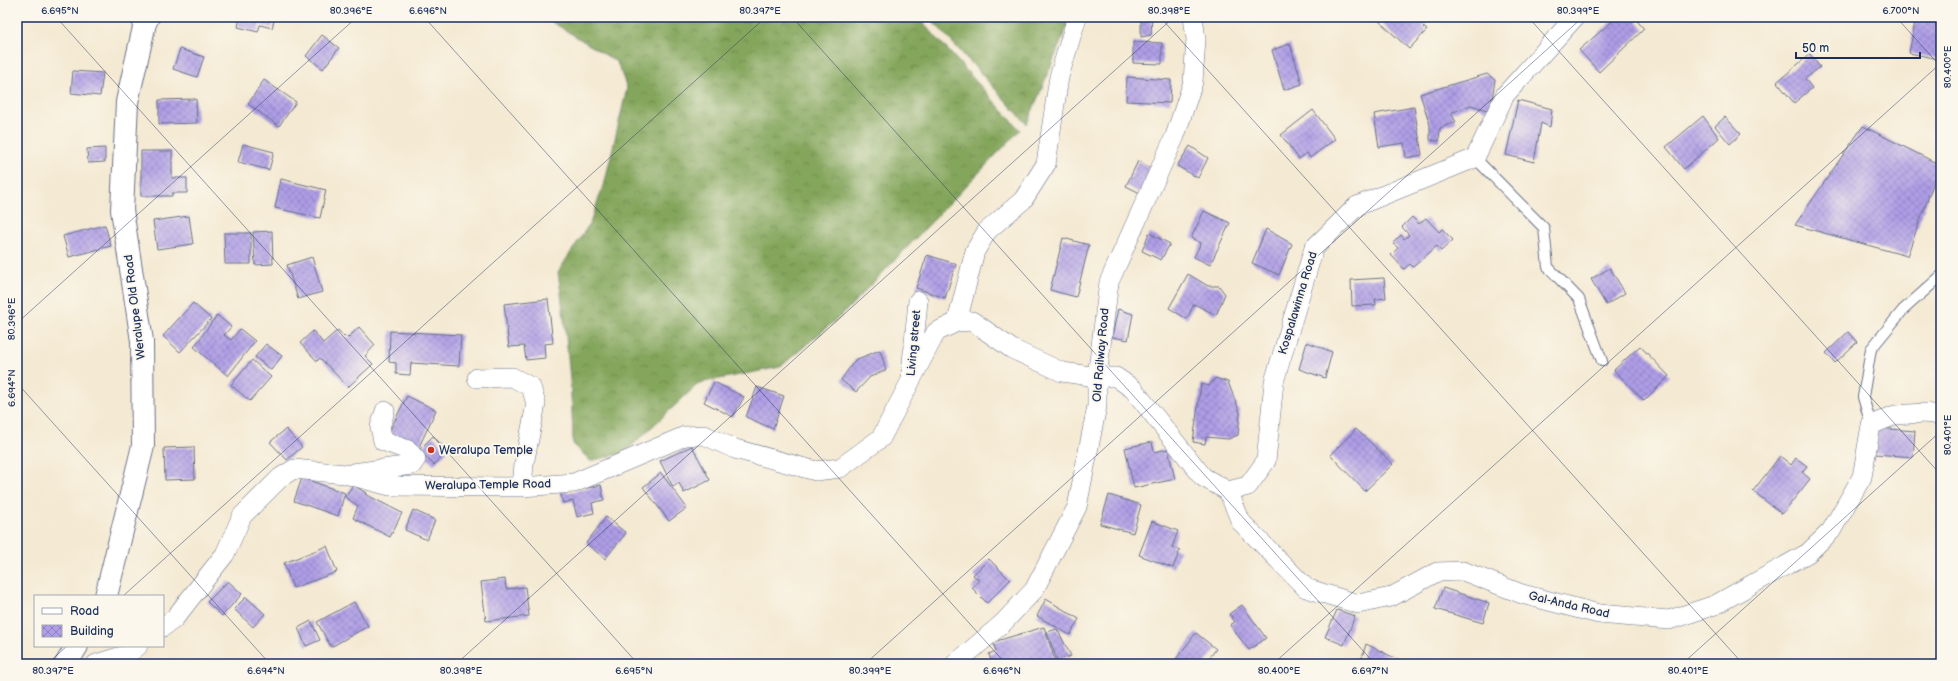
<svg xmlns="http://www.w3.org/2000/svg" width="1958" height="681" font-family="'Balsamiq Sans',sans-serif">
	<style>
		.forest { fill: url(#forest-crowns); stroke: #506a5c }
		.building { fill: url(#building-cross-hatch) }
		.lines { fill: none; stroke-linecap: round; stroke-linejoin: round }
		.service-casing { stroke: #677087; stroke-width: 12 }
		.minor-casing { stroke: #677087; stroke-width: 20 }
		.tertiary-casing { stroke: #677087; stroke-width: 24 }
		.service { stroke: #fff; stroke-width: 10 }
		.minor { stroke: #fff; stroke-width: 19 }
		.tertiary { stroke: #fff; stroke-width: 22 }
		.ticks { fill: none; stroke: #1b2f5e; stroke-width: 1; stroke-opacity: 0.45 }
		.poi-dot { fill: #c8321e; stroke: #fbf7ec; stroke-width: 1.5 }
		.labels { text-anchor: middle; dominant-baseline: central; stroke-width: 4; stroke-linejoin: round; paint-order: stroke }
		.street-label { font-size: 12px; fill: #1b2f5e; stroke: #fbf7ec }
		.poi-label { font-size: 12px; fill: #1b2f5e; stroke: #fbf7ec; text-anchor: start }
		.neatline { fill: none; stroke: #1b2f5e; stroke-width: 1.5 }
		.ticks-label { font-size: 10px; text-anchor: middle; fill: #1b2f5e }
	</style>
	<defs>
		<pattern id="forest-crowns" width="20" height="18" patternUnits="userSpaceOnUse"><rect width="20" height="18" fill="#84a65b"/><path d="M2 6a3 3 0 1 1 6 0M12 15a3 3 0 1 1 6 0" fill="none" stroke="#6b884e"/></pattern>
		<pattern id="building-cross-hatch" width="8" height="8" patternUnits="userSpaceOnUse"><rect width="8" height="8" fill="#af9ee7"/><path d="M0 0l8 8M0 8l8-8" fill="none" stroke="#8e81be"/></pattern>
	</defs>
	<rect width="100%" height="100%" fill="#fbf7ec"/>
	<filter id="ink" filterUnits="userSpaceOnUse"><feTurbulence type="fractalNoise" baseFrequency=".025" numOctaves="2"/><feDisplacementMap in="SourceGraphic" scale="8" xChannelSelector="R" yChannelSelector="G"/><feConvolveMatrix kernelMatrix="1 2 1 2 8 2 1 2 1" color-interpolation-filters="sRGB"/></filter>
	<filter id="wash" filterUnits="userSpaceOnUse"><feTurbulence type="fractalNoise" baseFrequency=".012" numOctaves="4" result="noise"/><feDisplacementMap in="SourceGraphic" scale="16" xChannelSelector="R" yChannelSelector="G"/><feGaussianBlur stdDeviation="0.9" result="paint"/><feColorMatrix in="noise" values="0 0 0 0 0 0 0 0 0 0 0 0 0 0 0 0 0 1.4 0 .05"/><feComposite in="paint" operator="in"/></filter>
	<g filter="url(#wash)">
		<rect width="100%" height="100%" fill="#f4e9d2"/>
		<path class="forest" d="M544,17H918L1020,130L841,316L780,367L699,383L624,453L590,461L573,444C572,386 566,329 558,272L590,223L605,181L627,88L617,62Z
			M929,17H1071L1027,124Z"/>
		<g id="blocks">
			<path class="building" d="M240,17H275L272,28L260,25L258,32L238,27Z
				M1141,17H1152L1151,35L1141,37Z
				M1382,17H1433L1423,27L1427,30L1409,49L1378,20Z
				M1617,17H1634L1644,29L1599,72L1579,50Z
				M1916,17H1941V46L1939,59L1909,53Z
				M322,35L339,48L323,69L306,56Z
				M1133,42L1162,43V64L1133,63Z
				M1290,44L1302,84L1284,90L1272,50Z
				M180,49L204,57L197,77L173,69Z
				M1810,54L1820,67L1805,79L1812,88L1794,103L1777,82Z
				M73,71L103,73L100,96L71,93Z
				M1487,74L1495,80L1490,111L1471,105L1451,113L1456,122L1440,128L1439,141L1430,140V125L1420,94Z
				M1127,77L1171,80L1170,103L1126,101Z
				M264,80L296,102L279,126L248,104Z
				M196,99L197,123L159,124V100Z
				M1518,100L1552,109L1550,127L1541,123L1534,162L1506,155Z
				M1414,107L1422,155L1406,158L1404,143L1379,147L1374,114Z
				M1313,110L1335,139L1310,158L1307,153L1299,159L1281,135Z
				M1703,116L1719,138L1684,169L1666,147Z
				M1725,117L1741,134L1730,144L1715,126Z
				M1863,126L1940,165L1907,256L1795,225Z
				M243,144L274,152L269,170L238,162Z
				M1190,146L1208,158L1198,178L1177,166Z
				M105,148V162L88,163L87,149Z
				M141,151H172V178H187V193H172V196H141Z
				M1138,161L1153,169L1142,194L1126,186Z
				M281,179L326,190L320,218L275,208Z
				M1204,211L1230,223L1210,265L1194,257L1201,243L1191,238Z
				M189,216L193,244L157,249L153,221Z
				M1412,217L1419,224L1426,218L1439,232L1442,229L1453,240L1441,251L1437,246L1413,267L1410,264L1404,269L1391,255L1398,248L1393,243L1401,235L1404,239L1409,235L1402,227Z
				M105,225L111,246L69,257L63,236Z
				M1266,229L1292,244L1279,275L1252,263Z
				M272,231L273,264L255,265L253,232Z
				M224,233H251V264H225Z
				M1149,233L1170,244L1161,260L1142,251Z
				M1063,238L1089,245L1076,297L1050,290Z
				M927,255L956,264L945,298L916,288Z
				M312,257L322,292L298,299L287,265Z
				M1610,268L1625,293L1606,305L1591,279Z
				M1188,274L1208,286H1219L1225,294L1216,315L1194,304L1187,319L1169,308Z
				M1384,278L1386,298L1375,299L1376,305L1352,306L1351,280Z
				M548,299L553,343L544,344L545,358L526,360L524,346L509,347L504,304Z
				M193,303L211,319L180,352L163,336Z
				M1118,309L1133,314L1128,340L1112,337Z
				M217,315L231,327L224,335L231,340L240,329L255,341L228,376L194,347Z
				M359,327L375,345L365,356L373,364L348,387L320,358L317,361L300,343L313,331L323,343L338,330L344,337L346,336L348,338Z
				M390,331L461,335L459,366L411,363L410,375L396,374V363L389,362Z
				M1848,332L1857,342L1835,363L1826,353Z
				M1307,342L1332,352L1325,378L1299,369Z
				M266,344L282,356L271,370L255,357Z
				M1640,346L1669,376L1644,401L1614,370Z
				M880,350L886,370L870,377L856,392L841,380L855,360Z
				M252,360L271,377L250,401L231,385Z
				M1215,378L1228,382L1240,413L1238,435L1228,439L1206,437L1205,444L1193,442L1201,384L1209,386Z
				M714,382L744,397L733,417L704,402Z
				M757,387L784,396L773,429L746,417Z
				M407,396L436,410L419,447L389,432Z
				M1877,428L1915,431L1913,457L1875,454Z
				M286,429L302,447L287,460L270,442Z
				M1356,429L1393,464L1365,491L1330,455Z
				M433,436L447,451L434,465L419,450Z
				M1152,442L1154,452L1168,449L1175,479L1134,488L1125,448Z
				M692,446L710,480L684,493L679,483L673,487L660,461Z
				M194,447L195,479L165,480L164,448Z
				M1780,456L1791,465L1796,458L1807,466L1802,472L1810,479L1782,514L1753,491Z
				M661,473L687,508L669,521L643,487Z
				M302,478L345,493L338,516L294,501Z
				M353,485L366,493L365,494L402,513L390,537L353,518L358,506L345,497Z
				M601,485L604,500L592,503L594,513L577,517L573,501L563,503L560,491L570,492Z
				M1109,495L1141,505L1133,533L1100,524Z
				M413,510L435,520L427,540L405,530Z
				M606,517L626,533L605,559L586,543Z
				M1152,521L1178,531L1172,547L1180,550L1173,568L1139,555Z
				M327,546L337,572L293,588L284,563Z
				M989,559L1010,580L987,603L972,588L979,580L973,575Z
				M505,579L506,589L525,587L529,616L486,621L481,582Z
				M228,581L242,594L222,616L207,602Z
				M1443,588L1489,603L1483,623L1435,609Z
				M246,597L265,614L253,627L234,609Z
				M1046,599L1079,619L1070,635L1037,616Z
				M354,602L368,626L331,647L317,622Z
				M1242,605L1266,638L1249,650L1230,625L1235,622L1229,614Z
				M1337,610L1355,616L1344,645L1325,637Z
				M311,621L320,640L306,646L298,628Z
				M1044,627L1056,663L992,664L989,654L996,651L993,642Z
				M1057,629L1071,656L1057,660L1047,632Z
				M1196,633L1216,649L1205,664H1183L1176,659Z
				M1366,644L1403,662V664H1360Z"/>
		</g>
	</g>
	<g filter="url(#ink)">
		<use href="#blocks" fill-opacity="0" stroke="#677087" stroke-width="1"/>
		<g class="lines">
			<g class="service-casing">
				<path id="service" d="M1475,158L1544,228L1548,267L1579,299L1602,361
					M1871,425L1863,397L1871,349L1903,310L1941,276"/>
			</g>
			<g class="minor-casing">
				<path id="minor" d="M957,322L975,251L987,231L1023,200L1046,164L1059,77L1077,17
					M911,373L918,301
					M477,378L512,377L531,387L536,404L524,464L522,487
					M353,473L412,465L416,459L408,450L383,441L380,427L385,411
					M1228,491L1241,522L1306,588L1358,604L1391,597L1437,572L1463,571L1522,594L1599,614L1669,620L1715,605L1808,553L1831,531L1862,477L1871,425L1895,415L1924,413L1941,415
					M163,627L174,619L225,554L242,516L281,477L294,469L345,474L390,486L522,487L574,483L685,436L704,435L735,449L816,471L840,468L881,438L936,332L957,322L972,321L1012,349L1062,372L1097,377H1116L1133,389L1203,477L1228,491L1248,486L1266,461L1274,382L1314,248L1357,206L1475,158L1505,95L1575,17
					M96,664L128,654L138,646
					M955,664L1003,623L1034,590L1077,507L1097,406V377L1109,282L1175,136L1193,82L1196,39L1193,17"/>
			</g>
			<g class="tertiary-casing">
				<path id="tertiary" d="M106,596L143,446L142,341L122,210L127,102L145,23L148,17
					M66,664L77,646"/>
			</g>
			<use href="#service" class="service"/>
			<use href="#minor" class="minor"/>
			<use href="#tertiary" class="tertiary"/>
		</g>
	</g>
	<path class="ticks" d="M56,17L638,664M424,17L1006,664M792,17L1375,664M1160,17L1743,664M1528,17L1941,475M1896,17L1941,67M17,323L357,17M17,383L270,664M123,596L766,17M47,664L67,646M456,664L1174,17M865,664L1583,17M1273,664L1941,63M1682,664L1941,431"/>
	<circle class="poi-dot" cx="431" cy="450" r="4"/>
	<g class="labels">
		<g class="street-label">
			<text transform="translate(1298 303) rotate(-73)">Kospalawinna Road</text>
			<text transform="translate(135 307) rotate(-97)">Weralupe Old Road</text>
			<text transform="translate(914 343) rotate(-85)">Living street</text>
			<text transform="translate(1101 355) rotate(-85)">Old Railway Road</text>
			<text transform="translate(488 485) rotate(-1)">Weralupa Temple Road</text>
			<text transform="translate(1569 605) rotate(13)">Gal-Anda Road</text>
		</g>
		<g class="poi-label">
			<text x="439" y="450">Weralupa Temple</text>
		</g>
	</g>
	<rect width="1958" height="681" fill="none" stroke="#fbf7ec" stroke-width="44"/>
	<rect x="34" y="595" width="130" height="52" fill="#fbf7ec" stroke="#a1a7b3"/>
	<rect x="42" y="608" width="20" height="6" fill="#ffffff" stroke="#a1a7b3"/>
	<text x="70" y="615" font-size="12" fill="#1b2f5e">Road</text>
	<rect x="42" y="625" width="20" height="12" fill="url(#building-cross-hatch)" stroke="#a1a7b3"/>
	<text x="70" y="635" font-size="12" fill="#1b2f5e">Building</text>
	<path d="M1796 52v6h124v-6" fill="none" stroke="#1b2f5e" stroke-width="2"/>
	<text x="1802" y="52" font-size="12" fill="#1b2f5e" stroke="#fbf7ec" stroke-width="3" paint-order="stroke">50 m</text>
	<rect x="22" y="22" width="1914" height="637" class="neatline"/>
	<g class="ticks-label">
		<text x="60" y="14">6.695°N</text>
		<text x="351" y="14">80.396°E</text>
		<text x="428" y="14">6.696°N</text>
		<text x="760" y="14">80.397°E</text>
		<text x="1169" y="14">80.398°E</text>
		<text x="1578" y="14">80.399°E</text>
		<text x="1901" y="14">6.700°N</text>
		<text transform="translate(1947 67) rotate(-90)" y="4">80.400°E</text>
		<text transform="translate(11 319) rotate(-90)" y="4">80.396°E</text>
		<text transform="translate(11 388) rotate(-90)" y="4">6.694°N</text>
		<text transform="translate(1947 435) rotate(-90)" y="4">80.401°E</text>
		<text x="53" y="674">80.397°E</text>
		<text x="266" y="674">6.694°N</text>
		<text x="461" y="674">80.398°E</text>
		<text x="634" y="674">6.695°N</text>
		<text x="870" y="674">80.399°E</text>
		<text x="1002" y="674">6.696°N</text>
		<text x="1279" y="674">80.400°E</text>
		<text x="1370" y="674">6.697°N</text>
		<text x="1688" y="674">80.401°E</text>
	</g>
</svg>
